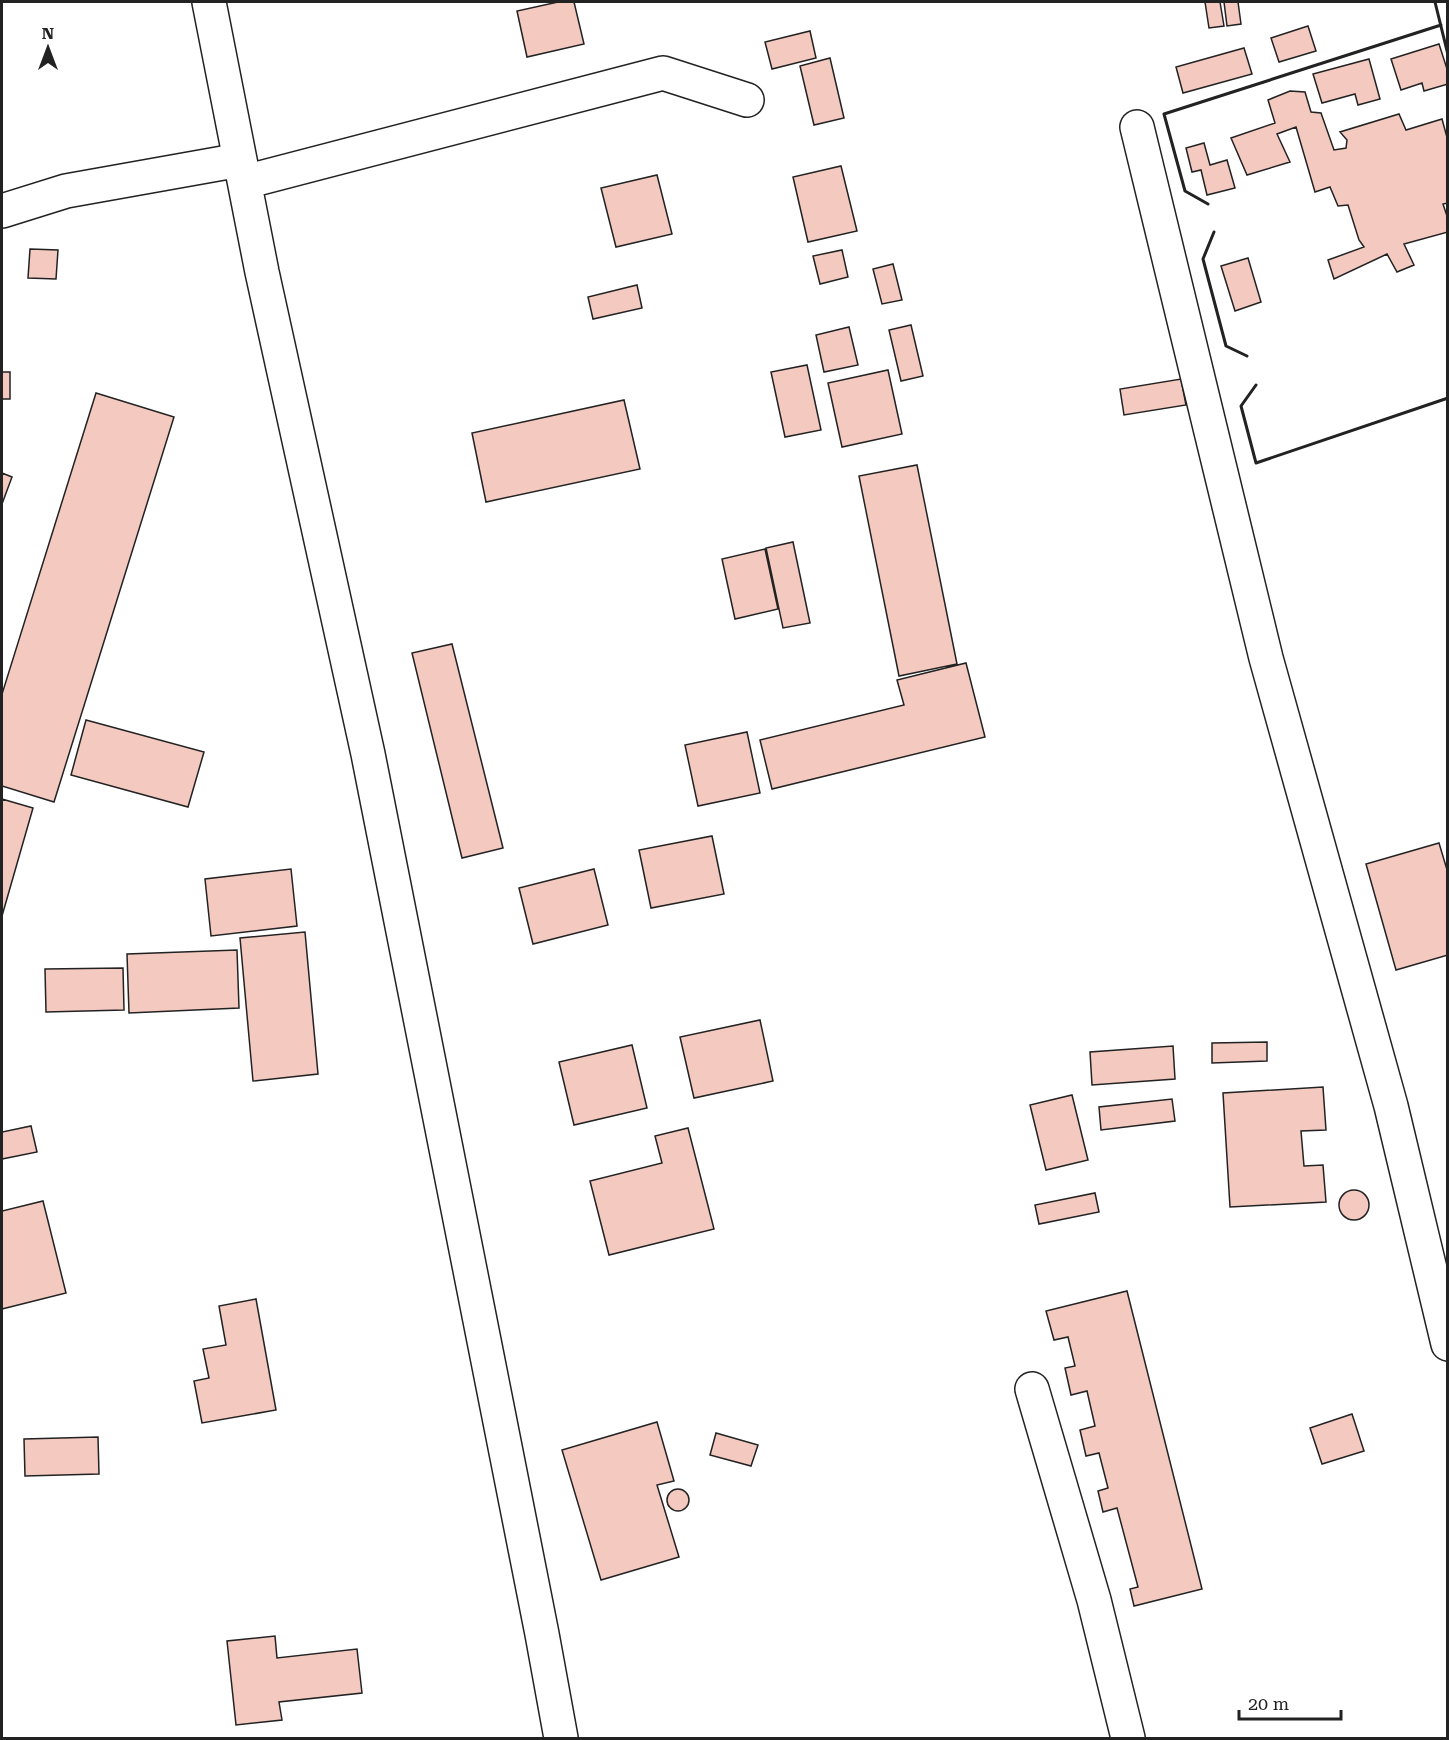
<svg xmlns="http://www.w3.org/2000/svg" width="1449" height="1740" font-family="'Roboto Serif',serif">
	<style>
		.building { fill: #f3c9c0; stroke: #222; stroke-width: 1.5 }
		.lines { fill: none; stroke-linecap: round; stroke-linejoin: round }
		.minor-casing { stroke: #222; stroke-width: 36 }
		.minor { stroke: #fff; stroke-width: 33 }
		.wall { stroke: #222; stroke-width: 3 }
	</style>
	<rect width="100%" height="100%" fill="#fff"/>
	<path class="building" d="M558,2H574L584,44L527,57L517,11Z
		M1205,2H1220L1224,26L1209,28Z
		M1224,2H1238L1241,24L1227,26Z
		M1308,26L1316,51L1279,62L1271,38Z
		M810,31L816,58L772,69L765,42Z
		M1439,44L1448,72V84L1424,91L1422,83L1401,90L1391,59Z
		M1244,48L1252,74L1183,93L1176,67Z
		M830,58L844,118L814,125L800,66Z
		M1369,59L1380,99L1358,105L1355,94L1322,103L1313,74Z
		M1290,91L1305,92L1311,112L1321,113L1334,150L1346,148L1347,140L1340,132L1399,114L1406,130L1442,119L1448,141V203L1443,204L1448,219V232L1404,244L1414,265L1397,272L1387,254L1334,279L1328,260L1364,247L1359,240L1348,205L1338,206L1330,187L1315,192L1296,127L1277,134L1290,162L1247,175L1231,138L1275,123L1268,100Z
		M1204,143L1210,165L1227,160L1235,188L1207,195L1201,170L1192,172L1186,148Z
		M841,166L857,231L808,242L793,177Z
		M657,175L672,234L616,247L601,188Z
		M30,249L58,250L56,279L28,278Z
		M842,250L848,277L820,284L813,256Z
		M1248,258L1261,302L1235,311L1221,266Z
		M893,264L902,300L882,304L873,269Z
		M637,285L642,308L593,319L588,297Z
		M911,325L923,376L901,381L889,330Z
		M849,327L858,365L824,372L816,335Z
		M807,365L821,430L785,437L771,372Z
		M888,370L902,434L842,447L828,383Z
		M2,372H10V399H2Z
		M1181,379L1186,405L1124,415L1120,389Z
		M96,393L174,417L54,802L2,786V694Z
		M624,400L640,469L486,502L472,433Z
		M917,465L957,664L899,676L859,476Z
		M2,473L12,477L2,504Z
		M793,542L810,623L783,628L766,548Z
		M765,549L778,609L735,619L722,559Z
		M452,644L503,848L462,858L412,653Z
		M966,663L985,737L772,789L760,740L904,705L897,680Z
		M86,720L204,752L188,807L71,775Z
		M747,732L760,793L698,806L685,745Z
		M2,799L33,808L2,916Z
		M712,836L724,894L651,908L639,850Z
		M1439,843L1448,873V955L1396,970L1366,864Z
		M291,869L297,926L211,936L205,879Z
		M594,869L608,925L533,944L519,888Z
		M305,932L318,1074L253,1081L240,938Z
		M237,950L239,1008L129,1013L127,954Z
		M123,968L124,1010L46,1012L45,969Z
		M760,1020L773,1081L694,1098L680,1037Z
		M1267,1042V1061L1212,1063V1043Z
		M632,1045L647,1108L574,1125L559,1062Z
		M1173,1046L1175,1079L1092,1085L1090,1052Z
		M1323,1087L1326,1130L1301,1131L1304,1166L1323,1165L1326,1202L1230,1207L1223,1093Z
		M1072,1095L1088,1160L1046,1170L1030,1105Z
		M1172,1099L1175,1121L1101,1130L1099,1107Z
		M31,1126L37,1152L2,1159V1132Z
		M688,1128L714,1229L609,1255L590,1181L662,1163L655,1136Z
		M1339 1205a15 15 0 1 1 30 0a15 15 0 1 1-30 0Z
		M1095,1193L1099,1212L1039,1224L1035,1205Z
		M43,1201L66,1293L2,1309V1211Z
		M1127,1291L1202,1589L1134,1606L1130,1589L1138,1587L1117,1508L1103,1512L1098,1491L1108,1488L1099,1453L1086,1456L1080,1430L1095,1426L1087,1391L1071,1395L1065,1368L1075,1366L1068,1337L1054,1340L1046,1311Z
		M256,1299L276,1410L202,1423L194,1381L209,1378L203,1349L226,1345L219,1306Z
		M1352,1414L1364,1451L1322,1464L1310,1428Z
		M657,1422L674,1481L657,1485L679,1557L601,1580L562,1450Z
		M716,1433L758,1445L751,1466L710,1455Z
		M98,1437L99,1474L25,1476L24,1439Z
		M667 1500a11 11 0 1 1 22 0a11 11 0 1 1-22 0Z
		M275,1636L277,1658L357,1649L362,1693L279,1702L282,1720L236,1725L227,1641Z"/>
	<g class="lines">
		<g class="minor-casing">
			<path id="minor" d="M209,2L262,272L368,754L542,1634L561,1738
				M1137,127L1266,658L1391,1106L1448,1344
				M245,182L663,73L747,100
				M2,211L66,191L240,160
				M1032,1389L1094,1600L1128,1738"/>
		</g>
		<use href="#minor" class="minor"/>
		<path class="wall" d="M1435,2L1448,55
			M1208,204L1185,191L1164,114L1441,25
			M1214,232L1203,259L1226,346L1247,356
			M1256,385L1241,406L1256,463L1448,398"/>
	</g>
	<rect width="1449" height="1740" fill="none" stroke="#222222" stroke-width="6"/>
	<g transform="translate(48 48)" stroke="#ffffff" stroke-width="4.5" paint-order="stroke">
	<path d="M0-4.5L10 22L0 15L-10 22Z" fill="#222222"/>
	<text y="-9" font-size="16" font-weight="bold" text-anchor="middle" fill="#222222">N</text>
	</g>
	<path d="M1239 1710v9h102v-9" fill="none" stroke="#222222" stroke-width="3"/>
	<text x="1248" y="1710" font-size="18" fill="#222222" stroke="#ffffff" stroke-width="4.5" paint-order="stroke">20 m</text>
</svg>
